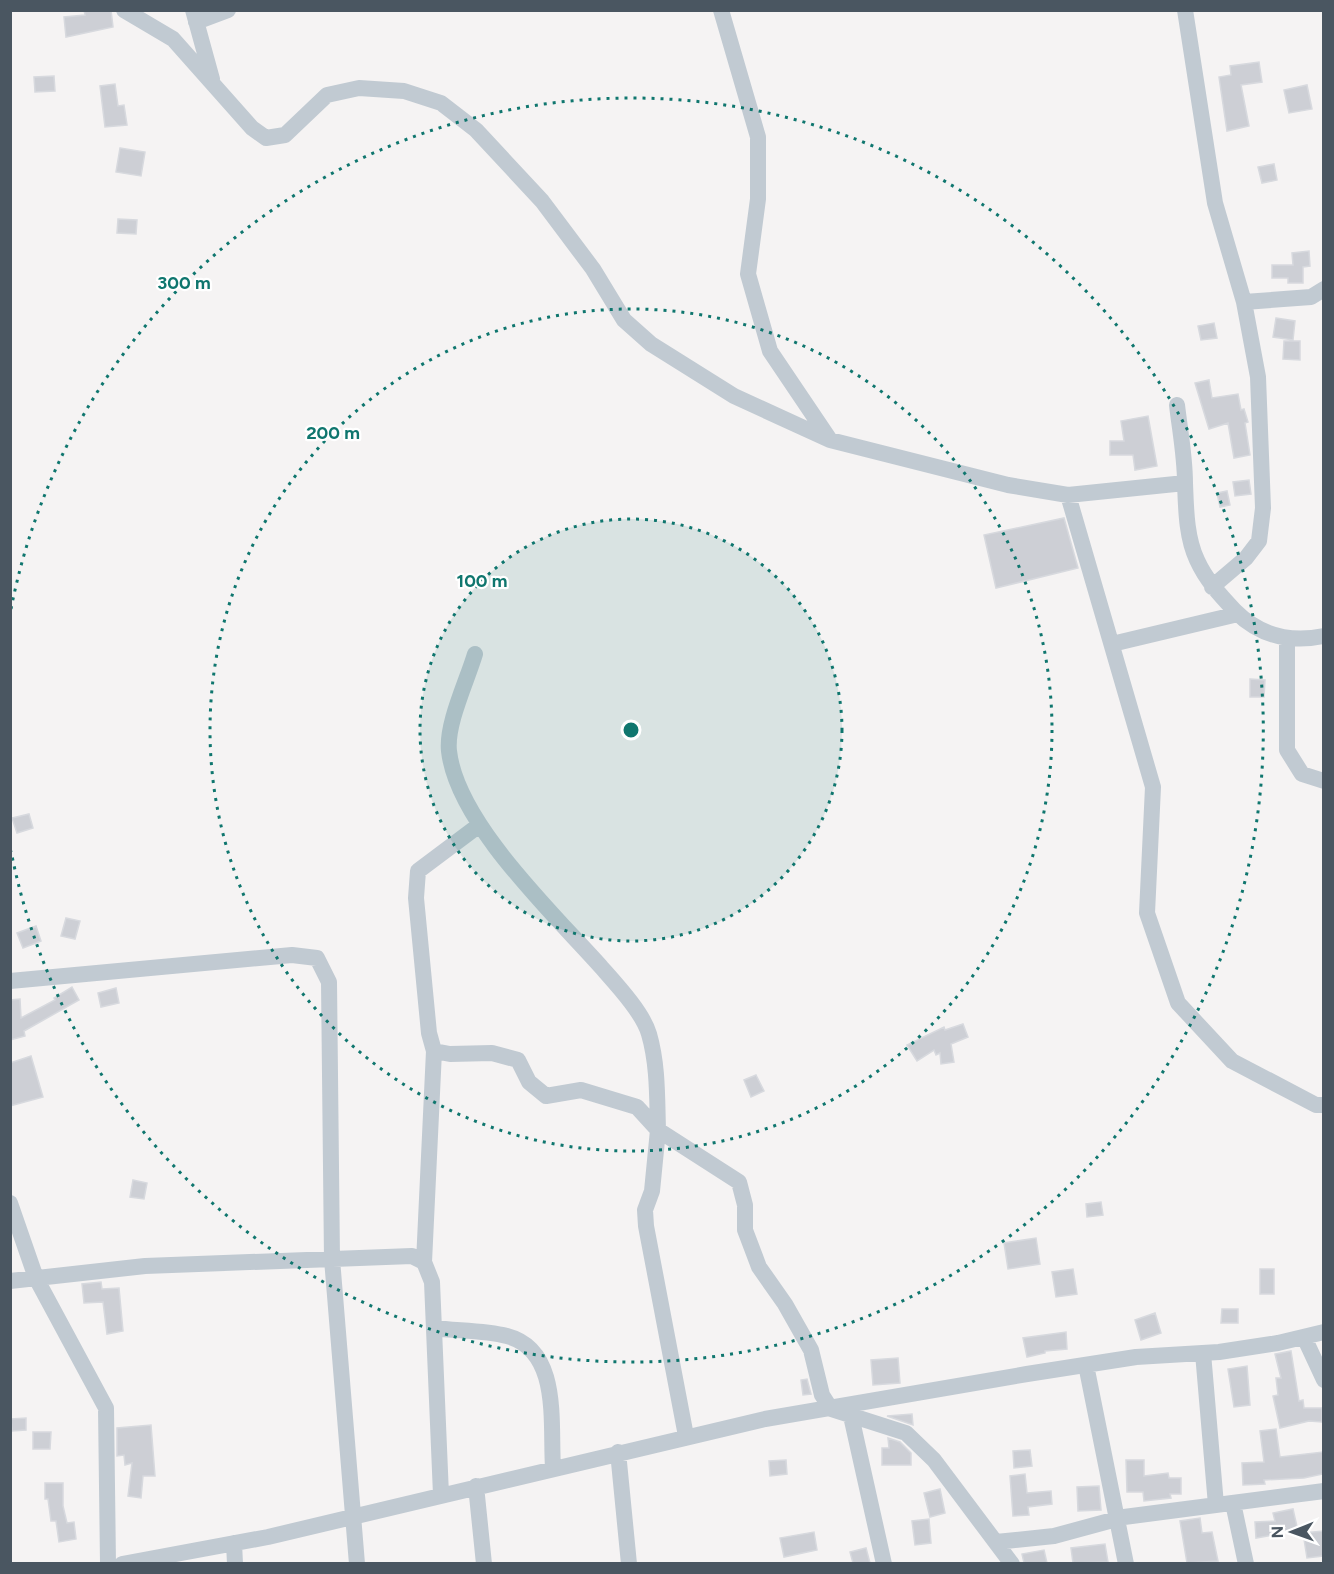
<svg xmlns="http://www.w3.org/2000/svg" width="1334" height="1574" font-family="Figtree,sans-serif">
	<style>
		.building { fill: #cdcfd5; stroke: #d7d9de; stroke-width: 1.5 }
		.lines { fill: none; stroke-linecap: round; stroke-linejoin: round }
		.street { stroke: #c1cad2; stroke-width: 16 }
		.ring { fill: none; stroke: #0f766e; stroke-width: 3; stroke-dasharray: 3 6 }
		.centre { fill: #0f766e; stroke: #fff; stroke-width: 3 }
		.ring-label { font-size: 18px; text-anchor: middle; font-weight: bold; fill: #0f766e; stroke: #fff; stroke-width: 4.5; stroke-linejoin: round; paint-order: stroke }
	</style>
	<rect width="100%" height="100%" fill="#f5f3f3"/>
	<path class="building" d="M84,10H111L113,27L66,37L64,17L85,15Z
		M1259,62L1262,82L1241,85L1249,126L1227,131L1219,77L1231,75L1230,66Z
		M54,76L55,91L35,92L34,77Z
		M115,84L118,106L124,105L127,125L105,127L100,86Z
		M1307,85L1312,109L1289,113L1284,90Z
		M120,148L145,152L141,176L116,172Z
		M1274,164L1277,180L1262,183L1258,167Z
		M118,219L137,220L136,234L117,233Z
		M1309,251L1310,266L1303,267V283H1288V278H1272V265H1293L1292,253Z
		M1276,318L1295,321L1293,340L1273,337Z
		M1214,323L1217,338L1201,340L1198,326Z
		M1284,341H1300V360L1283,359Z
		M1209,380L1212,398L1238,394L1241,410L1244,409L1248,422L1245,423L1250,455L1234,458L1228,423L1209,429L1195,383Z
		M1148,416L1157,466L1135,470L1133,455H1110V441H1124L1121,421Z
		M1249,480L1251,494L1235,496L1233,482Z
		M1227,491L1230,505L1220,507L1217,493Z
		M1064,518L1078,568L996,588L984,535Z
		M1250,679L1265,680L1264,697H1250Z
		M29,814L33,828L17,833L12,818Z
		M66,918L80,921L75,939L61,936Z
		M36,926L41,941L23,948L17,933Z
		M72,987L79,1000L24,1031L25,1036L10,1040V1000L20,999L21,1018L55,1000L54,998Z
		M116,988L119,1003L101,1007L98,993Z
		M963,1024L968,1037L951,1044L954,1062L941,1064L940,1053L936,1055L934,1050L917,1061L907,1045L944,1027L945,1030Z
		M31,1056L43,1097L10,1106V1063Z
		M756,1075L764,1091L751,1097L744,1080Z
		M133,1180L147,1183L144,1199L130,1197Z
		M1101,1202L1103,1215L1087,1217L1086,1204Z
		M1036,1238L1040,1264L1008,1269L1004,1243Z
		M1073,1269L1077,1294L1056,1297L1052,1272Z
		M1260,1269H1274V1294H1260Z
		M101,1282L102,1289L119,1288L123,1331L107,1334L103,1302L84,1303L82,1284Z
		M1222,1309H1238V1323H1221Z
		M1155,1313L1161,1333L1141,1340L1135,1320Z
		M1066,1332L1067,1349L1045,1351V1353L1027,1357L1023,1338Z
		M1291,1351L1299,1401L1303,1400L1304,1408H1322V1422L1309,1421L1280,1428L1273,1396L1278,1395L1276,1378H1281L1275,1354Z
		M898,1358L900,1383L873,1385L871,1360Z
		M1247,1366L1250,1405L1234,1407L1228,1369Z
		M807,1379L811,1394L803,1395L801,1380Z
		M912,1414L913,1425L887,1416Z
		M26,1418V1430L12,1431L11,1419Z
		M151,1425L155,1476H143L141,1498L128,1496L132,1463L125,1465L124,1455L117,1456V1428Z
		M1276,1429L1280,1457L1323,1452V1474L1304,1478L1264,1480L1265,1484L1243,1485L1242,1463L1264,1462L1260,1431Z
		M33,1432H51L50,1449H33Z
		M888,1438L900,1442L911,1453V1465H882V1448H889Z
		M1030,1450L1032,1466L1014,1468L1013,1451Z
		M786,1460L787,1474L770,1476L769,1461Z
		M1126,1460H1144V1476L1168,1473L1169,1478H1181V1494H1170L1171,1498L1144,1501L1143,1492H1127Z
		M1025,1474L1027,1493L1051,1491L1052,1504L1028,1507L1029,1515L1013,1516L1010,1476Z
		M45,1483H63V1506L67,1523L74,1522L76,1539L59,1542L56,1521H51L48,1499H45Z
		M1099,1486L1101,1510L1078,1511L1077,1487Z
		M940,1489L945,1513L930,1517L924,1493Z
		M1293,1509L1298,1531L1256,1538L1255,1522L1275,1521L1273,1513Z
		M1200,1518L1202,1533L1212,1532L1218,1561L1187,1563L1180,1521Z
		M929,1519L931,1543L915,1545L912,1521Z
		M1323,1531V1556L1307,1558L1303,1533Z
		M814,1532L817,1550L784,1557L780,1538Z
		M1105,1544L1108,1562L1073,1563L1071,1548Z
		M866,1548L870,1563H853L850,1552Z
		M1044,1550L1047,1563H1024L1022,1554Z"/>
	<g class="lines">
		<path class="street" d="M124,10L173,39L252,128L266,138L285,135L327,95L359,88L404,91L441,103L476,130L542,201L593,269L624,320L651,344L734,396L830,440L1008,485L1068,495L1185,483
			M193,10L212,79
			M721,10L758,137V199L748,274L770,351L830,440
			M1185,10L1215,203L1244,302L1258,377L1263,508L1259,541L1246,558L1212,587
			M196,22L228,10
			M1244,302L1311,297L1324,289
			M1177,405C1180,431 1185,457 1185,483C1186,507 1186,537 1197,560C1206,580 1220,595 1235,611C1260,636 1290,643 1324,636
			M1068,495L1153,787L1147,913L1178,1003L1232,1061L1316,1105H1324
			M1287,638V750L1302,774L1324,781
			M1112,644L1238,614
			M475,654C467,681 446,724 449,751C457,823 554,914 602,968C617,985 643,1013 649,1034C658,1065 657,1098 658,1130L739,1182L745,1205V1230L759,1267L785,1304L811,1350L822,1395L831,1409L906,1433L934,1460L1012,1564
			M10,981L292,955L317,958L329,982L332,1259L357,1564
			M434,1051L450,1054L492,1053L518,1060L529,1082L546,1096L581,1090L637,1107L658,1130L652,1191L645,1210L646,1226L686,1436
			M10,1203L36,1278L106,1408L108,1564
			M424,1262L434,1051L429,1033L416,898L418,871L478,826
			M10,1281L145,1266L412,1256L424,1262L432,1282L441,1495
			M434,1328C457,1331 484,1330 507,1336C561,1350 550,1424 553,1468
			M1304,1337L1324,1380
			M1203,1353L1216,1505
			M1086,1365L1126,1564
			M849,1407L884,1564
			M618,1452L629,1564
			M476,1486L484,1564
			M1233,1503L1246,1564
			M996,1542L1054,1536L1124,1517L1324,1491
			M234,1543L235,1564
			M122,1564L268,1537L765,1419L1027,1374L1136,1357L1219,1352L1278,1343L1324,1332"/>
	</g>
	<circle cx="631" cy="730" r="211" fill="#0f766e" fill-opacity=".12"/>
	<g class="ring">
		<circle cx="631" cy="730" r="211"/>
		<circle cx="631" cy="730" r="421"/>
		<path d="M11 609A632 632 0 1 1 11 851"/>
	</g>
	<circle cx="631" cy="730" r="9" class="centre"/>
	<g class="ring-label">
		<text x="184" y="289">300 m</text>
		<text x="333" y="439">200 m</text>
		<text x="482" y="587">100 m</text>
	</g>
	<rect width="1334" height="1574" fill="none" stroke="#4a5661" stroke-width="24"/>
	<g transform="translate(1292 1532) rotate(269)" stroke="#ffffff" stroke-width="4.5" paint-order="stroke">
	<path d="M0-4.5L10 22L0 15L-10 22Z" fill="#4a5661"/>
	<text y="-9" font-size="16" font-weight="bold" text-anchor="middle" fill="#4a5661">N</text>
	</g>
</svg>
